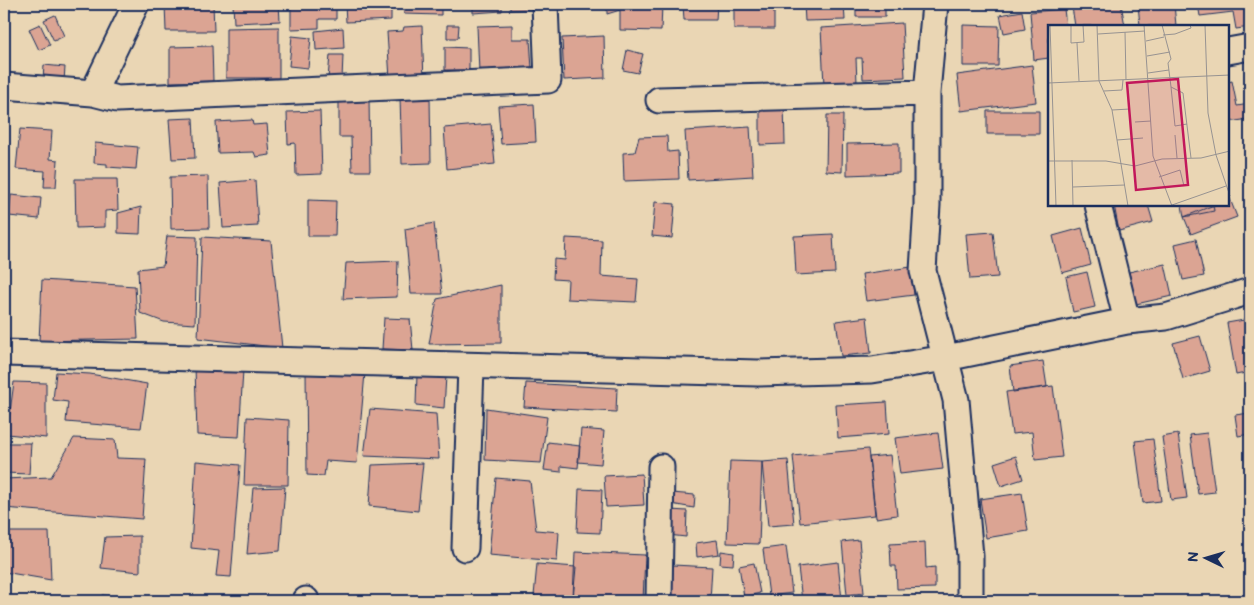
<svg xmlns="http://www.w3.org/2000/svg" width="1254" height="605" font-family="'Balsamiq Sans',sans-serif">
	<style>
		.building { fill: #dba493; stroke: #1b2f5e }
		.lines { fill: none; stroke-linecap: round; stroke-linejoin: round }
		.minor-casing { stroke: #1b2f5e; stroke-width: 29 }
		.minor { stroke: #ead6b4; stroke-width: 25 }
		.inset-road { fill: none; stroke: #979392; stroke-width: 1 }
		.view { fill: #c2185b; fill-opacity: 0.15; stroke: #c2185b; stroke-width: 2.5 }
		.inset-edge { fill: none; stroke: #1b2f5e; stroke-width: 2.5 }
	</style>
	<rect width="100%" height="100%" fill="#ead6b4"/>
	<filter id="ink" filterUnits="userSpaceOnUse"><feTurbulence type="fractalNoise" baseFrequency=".02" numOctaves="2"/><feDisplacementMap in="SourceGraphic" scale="10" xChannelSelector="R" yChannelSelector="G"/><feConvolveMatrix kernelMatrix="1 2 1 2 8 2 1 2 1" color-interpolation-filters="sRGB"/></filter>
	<g filter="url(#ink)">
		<path class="building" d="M14,4H61V7Z
			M165,4H213L214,31H166Z
			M233,4H279L280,21L234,23Z
			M291,4H336V19H319V28L291,29Z
			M345,4H391V20L346,22Z
			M404,4H441V15L404,14Z
			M473,4H502V11L473,13Z
			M510,4H533V9L510,10Z
			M607,4H662L661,31L620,30V10L607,14Z
			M683,4H717L716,20H684Z
			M734,4H774V29H734Z
			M804,4H844L845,20L805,21Z
			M856,4H892V9H885V17H856Z
			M1089,4H1121L1125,26H1075L1072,7Z
			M1138,4H1174L1176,26H1140Z
			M1198,4H1250V27L1236,29L1233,12L1200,16Z
			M1064,9L1066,26H1049V58L1034,60L1030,12Z
			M1022,11L1025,29L1004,33L1000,15Z
			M55,15L64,36L54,41L44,20Z
			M902,23L905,77L863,79L862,58H856L857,83L824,85L821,28Z
			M40,24L50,45L39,50L29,29Z
			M447,25H459L458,38H447Z
			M512,25V39H530L532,69L479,72L477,26Z
			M963,25L999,26L998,66H963Z
			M422,26L424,81L390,79L387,32L403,31L404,27Z
			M279,27V78H226V28Z
			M343,28L344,48L316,50L315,31Z
			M292,36L311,38L308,68L289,66Z
			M604,36L605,78L564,80L562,38Z
			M212,46L213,81L170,82V47Z
			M445,47L469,48V70H445Z
			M627,50L643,54L638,73L623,70Z
			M330,55H343L342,79H328Z
			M44,65L65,67L64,81L43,80Z
			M1032,65L1036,102L961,111L957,75Z
			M1232,81L1237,106L1250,104V119L1228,122V82Z
			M369,97L370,171H352L351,137H339V98Z
			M430,97L431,163L402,164L400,98Z
			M534,104L536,142L501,144L498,106Z
			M760,104H784L785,144L760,145Z
			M320,111L322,174L296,175L295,143L288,144L287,112Z
			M987,111H1039V134H987Z
			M827,115H843L842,172L826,171Z
			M193,118L195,158L172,159L169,119Z
			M252,120L253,125L267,124L270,155L256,157L254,152L218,153L216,122Z
			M491,124L495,164L447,169L444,128Z
			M750,127L753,176L688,180L685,131Z
			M20,129L52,131L50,159L58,160L56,187H44L45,171L16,169Z
			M667,136L668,152L678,151L679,179L624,181L623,153L635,152L639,137Z
			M95,143L138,147L136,169L107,167V164L94,163Z
			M899,143V173L847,175V144Z
			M208,176L209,228L171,229L170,177Z
			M75,179H117L118,210L105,211V227L76,228Z
			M255,180L258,226L223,228L220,183Z
			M11,195L41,198L39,219L9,216Z
			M1230,199L1237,217L1191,234L1184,217L1214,205H1228Z
			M308,200L336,201L335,236H308Z
			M655,202L675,204L672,238L652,236Z
			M1114,205H1148L1153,222L1119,231Z
			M1182,205H1213L1214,211L1184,217Z
			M141,207L140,234L118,233V213Z
			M434,223L442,294H411L405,229Z
			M1250,225V240L1245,227Z
			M1082,228L1091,265L1062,273L1053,236Z
			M993,232L998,277L970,279L966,234Z
			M833,234L835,273L796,275L794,236Z
			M167,236L197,237L195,324L164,322L140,313L138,269L163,266Z
			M202,237L271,241L282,348L198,338Z
			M566,238L602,240L601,276L638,279L636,302L567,299L568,280L553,279L554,259L565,260Z
			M1196,239L1204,276L1183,280L1175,244Z
			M398,261L397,297L343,299L346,263Z
			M1165,264L1172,296L1136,304L1129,272Z
			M911,267L914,295L866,301L862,274Z
			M1087,272L1095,307L1073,312L1066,277Z
			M42,280L135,286L138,339L39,341Z
			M501,285V343L429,344L437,299Z
			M867,317L871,353L841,356L836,321Z
			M384,318L410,319L413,350L382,349Z
			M1250,319V372L1236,375L1227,323Z
			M1200,336L1210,371L1183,379L1173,343Z
			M1043,361L1047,387L1013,392L1010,366Z
			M195,366L243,370L239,437L197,435Z
			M306,371L365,373L357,463L326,461L324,476L307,475Z
			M56,372L90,374L147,384L141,428L66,422L68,402L53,400Z
			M417,374L446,376L444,408L416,405Z
			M14,382L46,383V438L7,434Z
			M526,383L617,388L616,412L524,407Z
			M1053,386L1062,457L1035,460L1032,432L1012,434L1006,392Z
			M887,402L889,434L838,438L836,405Z
			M486,408L547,417L541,463L485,460Z
			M370,409L436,414L439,459L364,456Z
			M1250,413V434L1238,436L1235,415Z
			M247,417L289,420L288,485H244Z
			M581,429L604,431L601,464L578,462Z
			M938,433L943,469L900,474L895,438Z
			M1207,433L1215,492L1198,494L1190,435Z
			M1178,434L1187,498L1171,500L1162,437Z
			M74,438L115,440L117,458L146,459L142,519L4,508V479L51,477Z
			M1153,439L1161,501L1143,503L1135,441Z
			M548,442L580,446L578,468L561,466V472L544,470Z
			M4,443H31L29,474L4,473Z
			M868,449L875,515L800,523L793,456Z
			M890,455L897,515L876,518L869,457Z
			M1016,456L1023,479L1001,486L994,463Z
			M788,460L794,524L768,526L762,462Z
			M196,461L240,465L231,577L216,576L219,551L191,548Z
			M730,461L762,462L759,544L727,543Z
			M423,463L418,511L369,506L372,465Z
			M642,474L644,505L606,507L604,476Z
			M496,478L530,481L536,530L559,532L557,561L489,555Z
			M285,487L280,551L247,554L253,488Z
			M579,489L602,490L600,533L577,532Z
			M672,493L695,495L694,508L671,504Z
			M1022,493L1028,531L986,538L980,499Z
			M670,510L687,511L686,537L668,535Z
			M4,532H49L51,580L4,572Z
			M140,536V572L101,568L105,537Z
			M717,540L719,554L697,557L696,543Z
			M859,540L864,593L847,595L842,542Z
			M925,542L926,568L935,567V588L897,589L896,566H891L890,544Z
			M786,546L792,593L769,596L763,549Z
			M721,551L734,553L733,565L720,564Z
			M575,552L645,555L643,601L573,598Z
			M838,562L842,600L802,601L798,567Z
			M754,563L760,593L744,597L739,566Z
			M537,564L576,567L573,599L534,596Z
			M673,565L712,567L710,601H672Z
			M102,595L143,599V601H101Z
			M218,598H246V601H218Z
			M316,600L374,601H316Z"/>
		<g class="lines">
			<g class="minor-casing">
				<path id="minor" d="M935,4L927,93V205L923,271L956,400L970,556V601
					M1228,51L1250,47
					M4,86L93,93L136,4
					M93,93L117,99L548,80L545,4
					M659,100L927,93
					M1098,205L1127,321
					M4,353L758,373L872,370L946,358L1127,321L1166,317L1250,291
					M465,548L471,366
					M306,601V600
					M659,601L661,467"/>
			</g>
			<use href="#minor" class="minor"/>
		</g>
	</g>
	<g transform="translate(1048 25)">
		<rect width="181" height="181" fill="#ead6b4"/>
		<path class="inset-road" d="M2,0L8,181M23,0V18L36,17L35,0M49,0L51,56L64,85L80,181M96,0L105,131L124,181M114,0L123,34L120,38L123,62L135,68L143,133M157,0L160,88L168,130L182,171M77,7L78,55M50,9L97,6M115,10L127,9L143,3L142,0M98,16L116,12M29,18L31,56M99,31L122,27M100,48L121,45M0,58L182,50M123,62L127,101L139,99M56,66L74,65L75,55M64,85L82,84M87,97L103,96M127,110L129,133M69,115L95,113M24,135L25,181M0,136H58L87,141L114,134L153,133L182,126M111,152L132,145L136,161M25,162L77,160M124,180L178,161"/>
		<path class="view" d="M130,54L140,160L88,165L79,58Z"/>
		<rect width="181" height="181" class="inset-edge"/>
	</g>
	<rect width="1254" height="605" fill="none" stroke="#ead6b4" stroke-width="20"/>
	<rect x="10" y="10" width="1234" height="585" fill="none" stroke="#1b2f5e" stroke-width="2" filter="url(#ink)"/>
	<g transform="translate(1206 558) rotate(275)" stroke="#ead6b4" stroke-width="4" paint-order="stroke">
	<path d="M0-4L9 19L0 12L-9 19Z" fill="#1b2f5e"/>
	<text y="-8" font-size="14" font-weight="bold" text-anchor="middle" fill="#1b2f5e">N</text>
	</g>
</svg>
